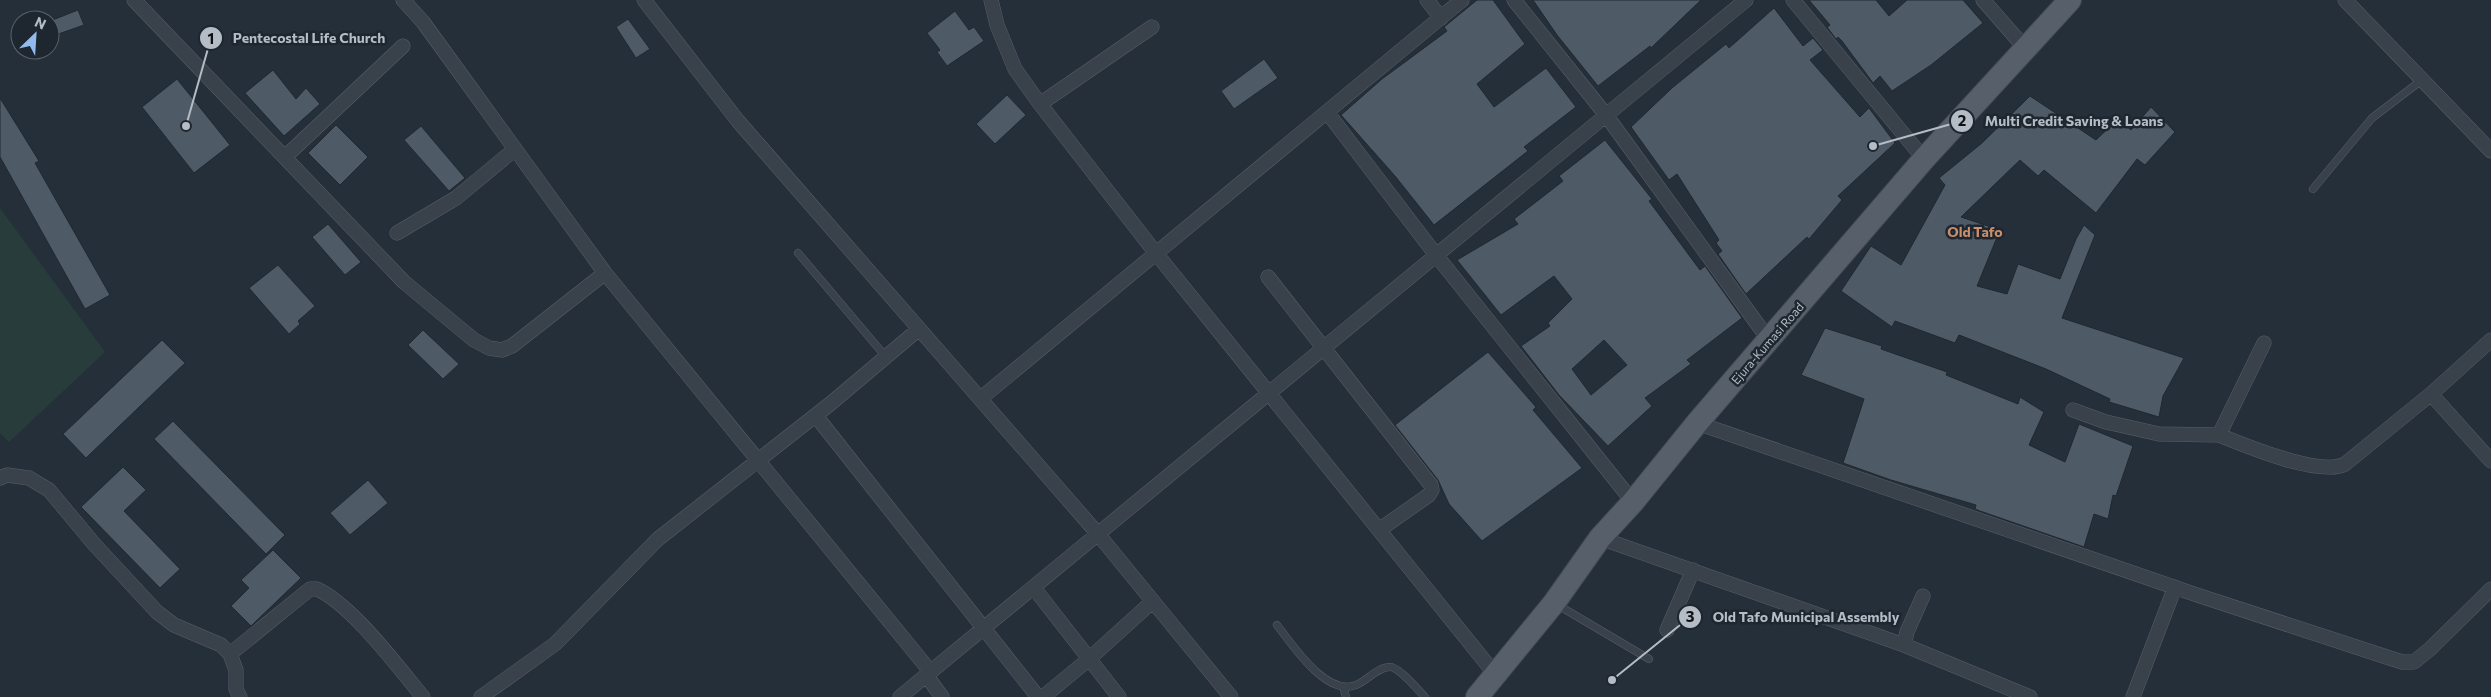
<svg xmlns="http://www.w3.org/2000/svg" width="2491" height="697" font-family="Commissioner,sans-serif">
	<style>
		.green { fill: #283c3c }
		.building { fill: #4e5a65; stroke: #202831; fill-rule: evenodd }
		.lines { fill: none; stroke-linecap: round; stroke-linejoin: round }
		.service-casing { stroke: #575f68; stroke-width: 8 }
		.minor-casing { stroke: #575f68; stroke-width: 15 }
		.primary-casing { stroke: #424a53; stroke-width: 24 }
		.service { stroke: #39414a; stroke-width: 7 }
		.minor { stroke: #39414a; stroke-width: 14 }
		.primary { stroke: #57606a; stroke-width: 22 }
		.labels { text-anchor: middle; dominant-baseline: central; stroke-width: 5; stroke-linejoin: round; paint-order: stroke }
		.street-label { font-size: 12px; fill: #b4bcc6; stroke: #1e262f }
		.neighbourhood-label { font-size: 14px; font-weight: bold; fill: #ca8f6b; stroke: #1e262f }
		.leader { fill: none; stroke: #b4bcc6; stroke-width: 2 }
		.callout-dot { fill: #b4bcc6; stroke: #1e262f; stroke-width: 2 }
		.mark-label { font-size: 15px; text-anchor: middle; font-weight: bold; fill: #111 }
		.callout-label { font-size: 14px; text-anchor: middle; font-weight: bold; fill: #b4bcc6; stroke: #1e262f; stroke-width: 5; stroke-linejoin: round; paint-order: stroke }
	</style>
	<rect width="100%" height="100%" fill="#252f3a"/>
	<path class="green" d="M0,208L105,352L9,442L0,433Z"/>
	<path class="building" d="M1477,0H1493L1525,44L1477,84L1494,107L1546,68L1576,107L1524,147L1528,151L1434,225L1395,176L1341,115L1382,79L1447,31L1444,27Z
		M1533,0H1701L1651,48L1650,46L1598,86L1557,35Z
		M1809,0H1876L1889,16L1907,0H1963L1983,23L1931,65L1892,91L1880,76L1873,83L1842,41L1838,37L1836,39L1827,27L1830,25Z
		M1774,8L1803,46L1813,38L1823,50L1810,60L1860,117L1869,108L1895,143L1838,196L1842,200L1809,239L1807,237L1746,294L1718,254L1722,251L1716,243L1719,240L1677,174L1669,180L1631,127L1672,88L1726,44L1729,48Z
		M78,10L84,25L50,37V21Z
		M955,11L969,30L974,27L984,41L947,66L937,52L940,50L927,33Z
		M628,19L650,49L636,58L616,27Z
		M1264,59L1278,78L1234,109L1221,91Z
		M273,70L296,99L306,88L320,104L284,136L245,93Z
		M177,79L230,145L194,173L142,107Z
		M1007,95L1026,115L995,144L976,124Z
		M2030,96L2096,140L2118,119L2131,130L2151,107L2175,132L2145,165L2137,159L2096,213L2044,170L2038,176L2020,160L1961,217L2000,230L1977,286L2007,294L2018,264L2060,279L2076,239L2084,225L2095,235L2062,318L2184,358L2163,396L2159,417L2109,402L2110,399L2046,369L1959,335L1955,343L1895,321L1892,327L1841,291L1871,246L1901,265L1945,185L1939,178L1982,143Z
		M0,98L39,161L35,163L110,295L85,309L0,157Z
		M336,125L368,157L340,185L308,153Z
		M421,126L465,178L449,191L404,140Z
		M1605,140L1652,199L1649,201L1700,270L1705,266L1742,318L1687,360L1691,364L1645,398L1652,406L1608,446L1559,395L1521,346L1550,326L1548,323L1572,299L1554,276L1501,315L1457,260L1518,224L1514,219L1563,181L1559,176ZM1604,340L1627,365L1591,395L1572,369Z
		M328,224L361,262L345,275L312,237Z
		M278,265L315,306L298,321L300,324L289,334L249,288Z
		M1825,328L1882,346L1881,349L1947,372L1946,375L2018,404L2020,397L2044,412L2029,445L2065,462L2079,424L2133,446L2116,496L2113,495L2108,519L2094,514L2084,547L1980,511L1975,509L1976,505L1891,480L1843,463L1864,399L1801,375Z
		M423,330L459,364L443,379L408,345Z
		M162,340L185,363L86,458L63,434Z
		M1488,352L1536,407L1533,410L1582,468L1482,541L1449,504L1438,480L1395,425Z
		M173,421L285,535L266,554L154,439Z
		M123,467L146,490L124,511L180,569L160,588L81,507Z
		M368,480L388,503L350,535L330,513Z
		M273,550L301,578L251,626L231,606L249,588L241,580Z"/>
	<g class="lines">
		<g class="service-casing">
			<path id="service" d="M2313,189L2372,118L2422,80
				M798,253L886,357
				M1556,604L1649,659
				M1277,625C1292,644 1326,697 1356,685C1367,681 1377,667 1390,667C1399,667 1418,690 1425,697
				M1343,686L1346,697"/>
		</g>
		<g class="minor-casing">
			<path id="minor" d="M134,0L404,282L474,340L489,348L502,350L512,346L605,273
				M403,0L423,22L605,273L930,671
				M644,0L738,121L1098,534L1231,697
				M991,0L997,25L1015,69L1040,104L1155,252L1495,674
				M1427,0L1441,18
				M1514,0L1606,115L1769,340
				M1793,0L1924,159
				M1983,0L2025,48
				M2345,0L2491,151
				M1040,104L1152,27
				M1327,112L1436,255L1633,502
				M285,157L403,46
				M397,233L456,198L515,149
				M1268,277L1431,485L1432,490L1429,495L1379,530
				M2264,343L2219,435C2246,446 2320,477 2345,464L2431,394L2491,340
				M2431,394L2491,461
				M980,399L1462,0
				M2073,410L2106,422L2159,434L2219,435
				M816,416L1038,697
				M1697,423L2200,596L2402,662H2414L2430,649L2491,589
				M0,478L7,475L29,478L49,490L94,544L157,612L174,625L221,645L230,654L236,670V689L240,697
				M1600,538L1904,645
				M1034,588L1119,697
				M1923,596L1907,632L1904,645L2030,697
				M1667,630L1693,570
				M230,654L310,589H317C352,605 398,667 423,697
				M926,675L942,697
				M481,697L555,644L658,539L830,404L919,329
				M900,697L1746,0
				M1043,697L1089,659L1153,601
				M2133,697L2175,587"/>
		</g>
		<g class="primary-casing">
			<path id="primary" d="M1477,697L1554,603L1600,538L1633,502L1697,423L1924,159L2070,0"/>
		</g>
		<use href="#service" class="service"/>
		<use href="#minor" class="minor"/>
		<use href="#primary" class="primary"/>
	</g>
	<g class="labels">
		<g class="street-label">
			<text transform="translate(1767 343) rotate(-49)">Ejura-Kumasi Road</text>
		</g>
		<g class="neighbourhood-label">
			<text x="1975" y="231">Old Tafo</text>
		</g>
	</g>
	<path class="leader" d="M186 126L211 38M1873 146L1962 121M1612 680L1690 617"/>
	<g class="callout-dot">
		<circle cx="186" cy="126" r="5"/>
		<circle cx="1873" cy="146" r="5"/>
		<circle cx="1612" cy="680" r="5"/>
		<circle cx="211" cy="38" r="12"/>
		<circle cx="1962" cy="121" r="12"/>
		<circle cx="1690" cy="617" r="12"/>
	</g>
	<g class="mark-label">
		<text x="211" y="44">1</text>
		<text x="1962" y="126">2</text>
		<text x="1690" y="622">3</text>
	</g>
	<g class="callout-label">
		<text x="309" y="43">Pentecostal Life Church</text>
		<text x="2074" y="126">Multi Credit Saving &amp; Loans</text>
		<text x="1806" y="622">Old Tafo Municipal Assembly</text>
	</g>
	<g transform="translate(35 35) rotate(25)"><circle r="24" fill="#1e262f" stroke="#5a626b"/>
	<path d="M0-4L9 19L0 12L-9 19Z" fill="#91bbee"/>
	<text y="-8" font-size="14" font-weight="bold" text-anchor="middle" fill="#b4bcc6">N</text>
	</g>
</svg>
